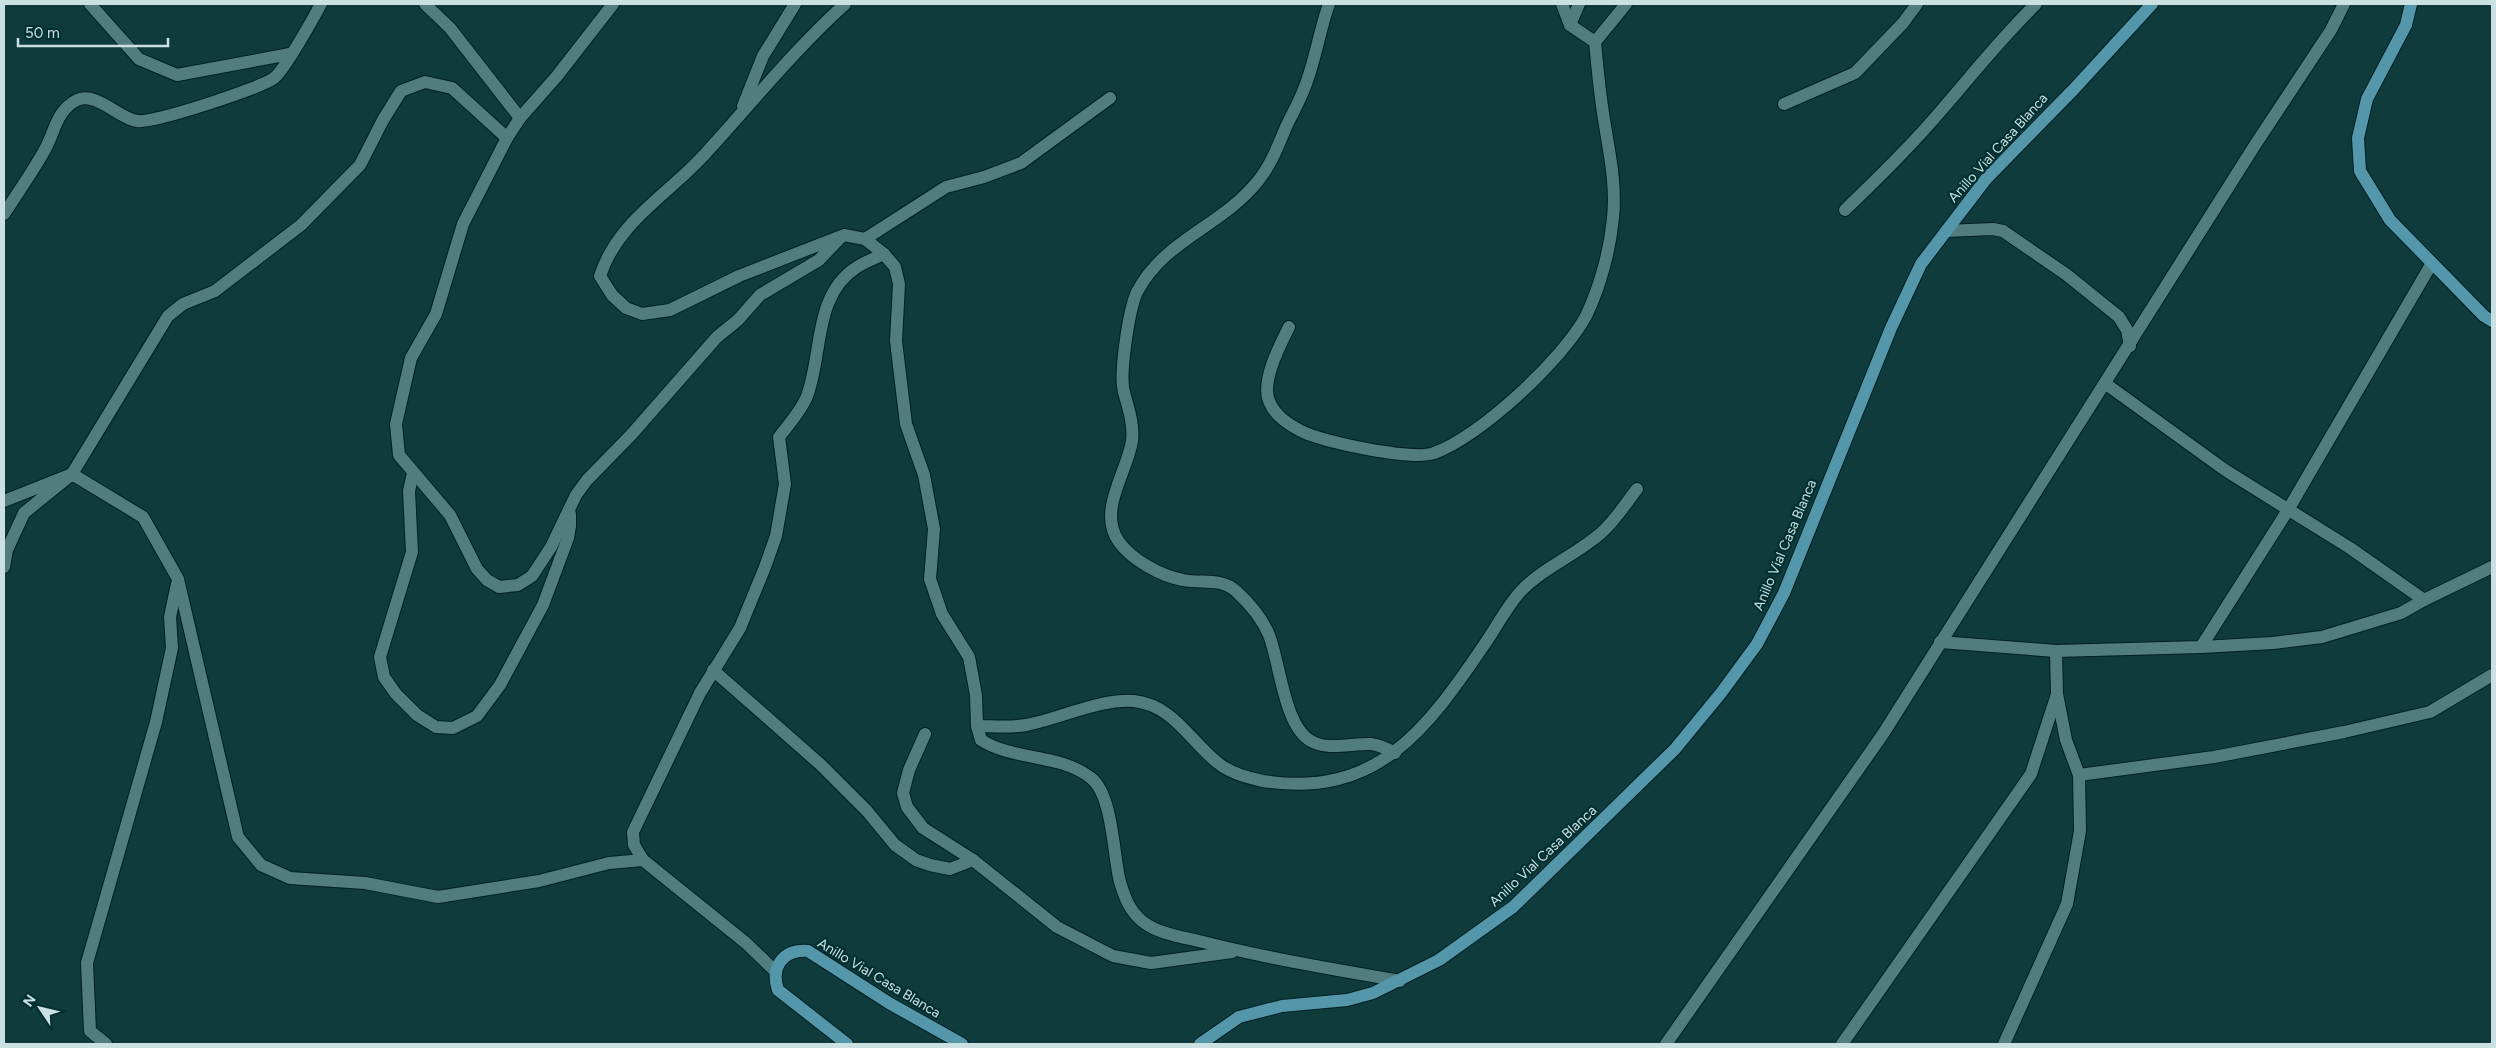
<svg xmlns="http://www.w3.org/2000/svg" width="2496" height="1048" font-family="Figtree,sans-serif">
	<rect width="100%" height="100%" fill="#0f3b3d"/>
	<g fill="none" stroke-linecap="round" stroke-linejoin="round">
		<g stroke="#002022" stroke-width="14">
			<g id="minor">
				<path d="M90 4 139 59 177 75 290 54"/>
				<path d="M425 4 450 28 520 118"/>
				<path d="M613 4 557 76 520 118 507 138 463 224 436 314 411 358 396 424 399 455 450 515 477 569 487 580 499 587 518 585 532 576 551 547 576 495 587 480 631 435 717 337 738 320 760 295 819 260 840 238"/>
				<path d="M845 4C796 48 750 105 705 154 668 195 618 221 600 276L612 295 626 308 642 314 670 310 739 276 844 235 865 239 884 254 895 267 899 284 896 341 906 424 924 475 934 529 930 579 942 614 969 657 976 695 977 726 981 740C1014 761 1059 753 1091 778 1113 795 1113 855 1120 882 1125 898 1129 910 1142 921 1156 933 1181 937 1199 941 1265 958 1333 969 1400 981"/>
				<path d="M1329 4C1320 29 1316 56 1307 81 1302 97 1293 112 1286 127 1278 146 1271 165 1258 181 1221 227 1165 239 1137 292 1129 309 1119 374 1124 392 1128 408 1134 423 1132 441 1127 473 1097 511 1119 542 1132 560 1161 576 1183 580 1201 584 1220 577 1236 591 1249 603 1262 618 1269 635 1280 663 1284 726 1311 741 1327 751 1353 743 1371 744 1379 745 1388 749 1395 753"/>
				<path d="M1570 25 1579 4"/>
				<path d="M1595 42 1626 4"/>
				<path d="M1784 104 1855 73 1903 23 1917 4"/>
				<path d="M743 106 763 56 795 4"/>
				<path d="M1845 210C1879 177 1914 143 1945 106 1975 71 2003 36 2036 4"/>
				<path d="M4 214C17 194 31 174 43 153 55 134 55 111 77 100 96 91 120 119 137 121 152 124 261 88 274 78 284 71 314 17 321 4"/>
				<path d="M1946 231 1993 229 2003 231 2067 275 2119 317 2127 330 2130 346"/>
				<path d="M865 239 946 187 984 177 1021 163 1110 98"/>
				<path d="M1289 327C1280 345 1261 381 1269 401 1275 416 1288 424 1301 431 1322 442 1413 461 1434 453 1480 437 1563 359 1586 316 1600 287 1610 250 1613 218 1617 180 1607 143 1602 106 1599 85 1597 63 1595 42L1570 25 1562 4"/>
				<path d="M2106 384 2225 470 2350 548 2424 600"/>
				<path d="M413 473 409 491 412 552 380 657 384 677 396 694 417 715 436 727 453 728 477 716 500 685 543 605 568 538 570 526V514"/>
				<path d="M4 501 72 474 168 316 183 304 215 291 301 225 360 165 383 120 401 91 425 82 452 88 507 138"/>
				<path d="M4 567 7 550 24 513 72 474 143 517 178 579 238 837 261 865 290 878 365 883 438 897 539 881 609 863 643 860 746 943 775 971"/>
				<path d="M1940 642 2056 651 2201 647 2273 643 2322 637 2401 613 2424 600 2492 567"/>
				<path d="M2201 647 2288 510 2432 263"/>
				<path d="M713 670 821 765 867 811 895 845 916 860 930 865 950 869 973 860"/>
				<path d="M977 726C992 726 1010 728 1026 725 1058 719 1102 698 1134 701 1173 705 1190 741 1218 763 1230 773 1248 778 1263 781 1377 799 1427 729 1484 645 1496 628 1507 606 1521 591 1544 567 1576 555 1601 533 1615 521 1626 503 1637 489"/>
				<path d="M925 734 909 770 903 793 907 807 923 828 973 860 1057 927 1113 956 1151 963 1232 952"/>
				<path d="M2079 775 2214 757 2344 732 2430 712 2492 675"/>
				<path d="M643 860 634 845 633 832 700 693 740 628 765 567 776 536 785 484 779 437C788 425 802 410 807 396 823 354 813 295 857 267 865 262 875 258 884 254"/>
				<path d="M106 1044 90 1031 87 963 156 722 172 648 170 617 177 584"/>
				<path d="M1666 1044 1883 734 2255 145 2331 30 2344 4"/>
				<path d="M1842 1044 2031 774 2057 694"/>
				<path d="M2004 1044 2067 904 2080 831 2079 775 2066 740 2057 694 2056 651"/>
			</g>
		</g>
		<g stroke="#002022" stroke-width="14">
			<g id="major">
				<path d="M2411 4 2406 25 2367 99 2358 138 2360 171 2390 220 2484 316 2492 321"/>
				<path d="M847 1044 778 990C770 966 784 949 808 951L889 1003 962 1044"/>
				<path d="M1200 1044 1239 1017 1282 1006 1347 1000 1373 993 1439 960 1513 907 1675 749 1721 693 1757 644 1784 593 1891 328 1921 264 1986 179 2074 89 2152 4"/>
			</g>
		</g>
		<use href="#minor" stroke="#527d7e" stroke-width="12"/>
		<use href="#major" stroke="#5497aa" stroke-width="12"/>
	</g>
	<g text-anchor="middle" dominant-baseline="central" stroke-width="4.5" stroke-linejoin="round" paint-order="stroke">
		<g font-size="14" fill="#cbe1e1" stroke="#023032">
			<text transform="translate(1998 148) rotate(-48)">Anillo Vial Casa Blanca</text>
			<text transform="translate(1785 545) rotate(-67)">Anillo Vial Casa Blanca</text>
			<text transform="translate(1543 856) rotate(-43)">Anillo Vial Casa Blanca</text>
			<text transform="translate(879 978) rotate(31)">Anillo Vial Casa Blanca</text>
		</g>
	</g>
	<rect width="2496" height="1048" fill="none" stroke="#cbe1e1" stroke-width="10"/>
	<g transform="translate(40 1008) rotate(305)" stroke="#023032" stroke-width="4" paint-order="stroke">
	<path d="M0-4L9 19L0 12L-9 19Z" fill="#cbe1e1"/>
	<text y="-8" font-size="14" font-weight="bold" text-anchor="middle" fill="#cbe1e1">N</text>
	</g>
	<path d="M18 38v8h150v-8" fill="none" stroke="#cbe1e1" stroke-width="2.5"/>
	<text x="25" y="38" font-size="15" fill="#cbe1e1" stroke="#023032" stroke-width="4" paint-order="stroke">50 m</text>
</svg>
